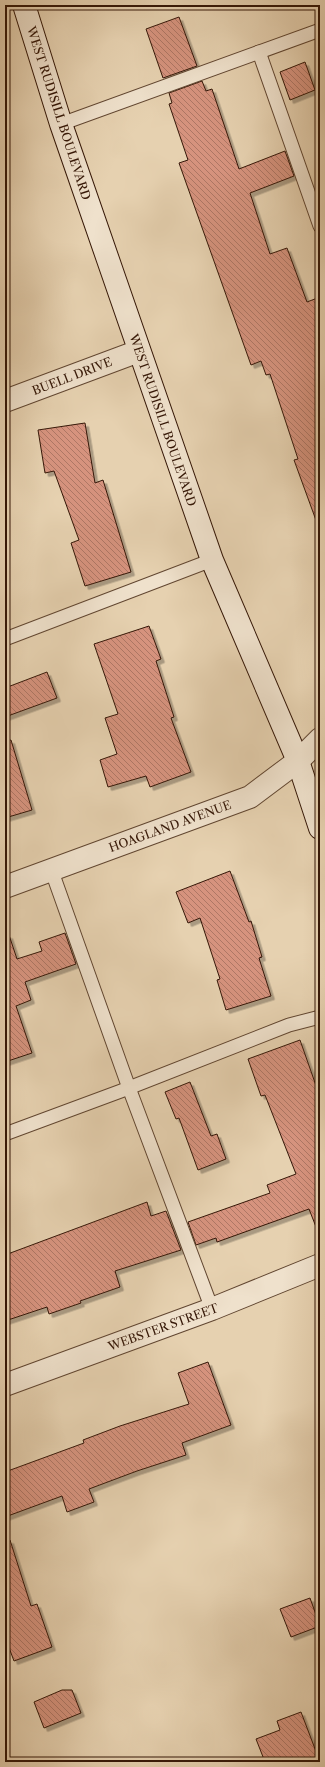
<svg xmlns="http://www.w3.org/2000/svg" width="325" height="1767" font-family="'Libre Caslon Text',serif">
	<defs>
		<pattern id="building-back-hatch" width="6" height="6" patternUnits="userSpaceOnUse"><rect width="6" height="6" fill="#d6937e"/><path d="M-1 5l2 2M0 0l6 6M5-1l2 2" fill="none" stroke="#ae7765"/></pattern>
		<filter id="shadow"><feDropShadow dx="3.5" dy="3.5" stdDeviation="0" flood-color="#0004"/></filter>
	</defs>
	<rect width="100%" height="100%" fill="#e6d1b0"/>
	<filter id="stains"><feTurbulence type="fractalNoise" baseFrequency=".005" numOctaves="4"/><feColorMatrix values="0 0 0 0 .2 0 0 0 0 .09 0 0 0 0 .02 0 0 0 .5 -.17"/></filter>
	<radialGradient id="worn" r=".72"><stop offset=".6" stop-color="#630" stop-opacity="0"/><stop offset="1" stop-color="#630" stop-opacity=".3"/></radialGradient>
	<g fill="url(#building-back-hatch)" stroke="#351707" filter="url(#shadow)">
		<path d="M179 17 197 66 163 78 146 29Z"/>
		<path d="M305 62 315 90 290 100 280 72Z"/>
		<path d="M202 81 206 91 212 89 239 169 285 151 294 176 250 193 270 254 287 248 307 302 320 297V523H317L294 460 298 459 270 374 266 375 261 361 251 365 179 163 188 160 169 104 172 103 169 93Z"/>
		<path d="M85 423 95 483 103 480 131 572 85 586 71 543 79 540 54 471 45 473 38 430Z"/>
		<path d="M149 626 161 659 156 661 174 717 171 718 191 772 150 787 146 776 108 787 100 760 117 754 105 718 118 714 94 644Z"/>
		<path d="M47 672 57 698 5 717V688Z"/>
		<path d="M11 740 32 810 5 818V741Z"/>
		<path d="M230 871 249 922 251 921 262 957 259 958 271 996 226 1010 217 980 220 979 200 918 188 923 176 892Z"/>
		<path d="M65 933 76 964 25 982 31 1000 16 1006 32 1053 5 1062V936L9 935 17 959 42 951 39 942Z"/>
		<path d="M300 1040 320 1097V1231L318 1232 309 1209 217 1242 216 1238 196 1245 188 1222 270 1193 267 1185 296 1174 265 1095 261 1096 248 1059Z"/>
		<path d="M190 1082 211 1136 217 1134 226 1159 198 1170 179 1118 176 1119 165 1092Z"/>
		<path d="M147 1202 151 1216 166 1211 181 1250 115 1271 120 1287 80 1301 81 1303 49 1314 47 1307 5 1321V1255Z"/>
		<path d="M208 1362 231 1425 182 1443 186 1455 137 1471 89 1489 94 1502 67 1512 62 1496 5 1517V1472L84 1443 83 1440 120 1426 189 1404 178 1373Z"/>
		<path d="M10 1540 31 1606 37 1604 52 1647 14 1661 5 1637V1541Z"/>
		<path d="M310 1598 320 1626 291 1637 280 1609Z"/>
		<path d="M62 1690H72L81 1713 44 1728 34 1702Z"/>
		<path d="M301 1712 320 1762H265L256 1739 280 1730 277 1721Z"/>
	</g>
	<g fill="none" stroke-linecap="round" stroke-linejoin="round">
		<g stroke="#614631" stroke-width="15">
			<g id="lane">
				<path d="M259 52 320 226"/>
				<path d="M61 124 320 30"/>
				<path d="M5 639 212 560"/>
				<path d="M51 869 129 1088 212 1309"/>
				<path d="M5 1134 121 1091 289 1025 320 1017"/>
			</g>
		</g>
		<g stroke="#614631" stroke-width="24">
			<g id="street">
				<path d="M5 401 139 351"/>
				<path d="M5 887 250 797 298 761 320 739"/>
				<path d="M5 1385 212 1309 320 1265"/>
			</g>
		</g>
		<g stroke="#351707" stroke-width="24">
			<path id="secondary" d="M24 5 61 124 212 560 298 761 320 828"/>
		</g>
		<use href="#lane" stroke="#efe1cc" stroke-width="13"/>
		<use href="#street" stroke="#efe1cc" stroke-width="22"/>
		<use href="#secondary" stroke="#efe1cc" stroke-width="22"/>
	</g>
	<g text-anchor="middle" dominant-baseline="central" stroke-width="3.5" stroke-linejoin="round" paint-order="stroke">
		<g font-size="12" fill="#351707" stroke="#efe1cc">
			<text transform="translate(59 113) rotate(72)">WEST RUDISILL BOULEVARD</text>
			<text transform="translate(72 376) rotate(-21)">BUELL DRIVE</text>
			<text transform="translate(163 420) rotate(71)">WEST RUDISILL BOULEVARD</text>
			<text transform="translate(170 826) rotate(-20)">HOAGLAND AVENUE</text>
			<text transform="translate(163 1327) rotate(-20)">WEBSTER STREET</text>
		</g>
	</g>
	<rect width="325" height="1767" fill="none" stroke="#e6d1b0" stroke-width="20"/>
	<rect x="6" y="6" width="313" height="1755" fill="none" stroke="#351707" stroke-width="2"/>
	<rect x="10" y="10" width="305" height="1747" fill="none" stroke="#351707"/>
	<rect width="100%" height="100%" filter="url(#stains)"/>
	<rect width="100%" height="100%" fill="url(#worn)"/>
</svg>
